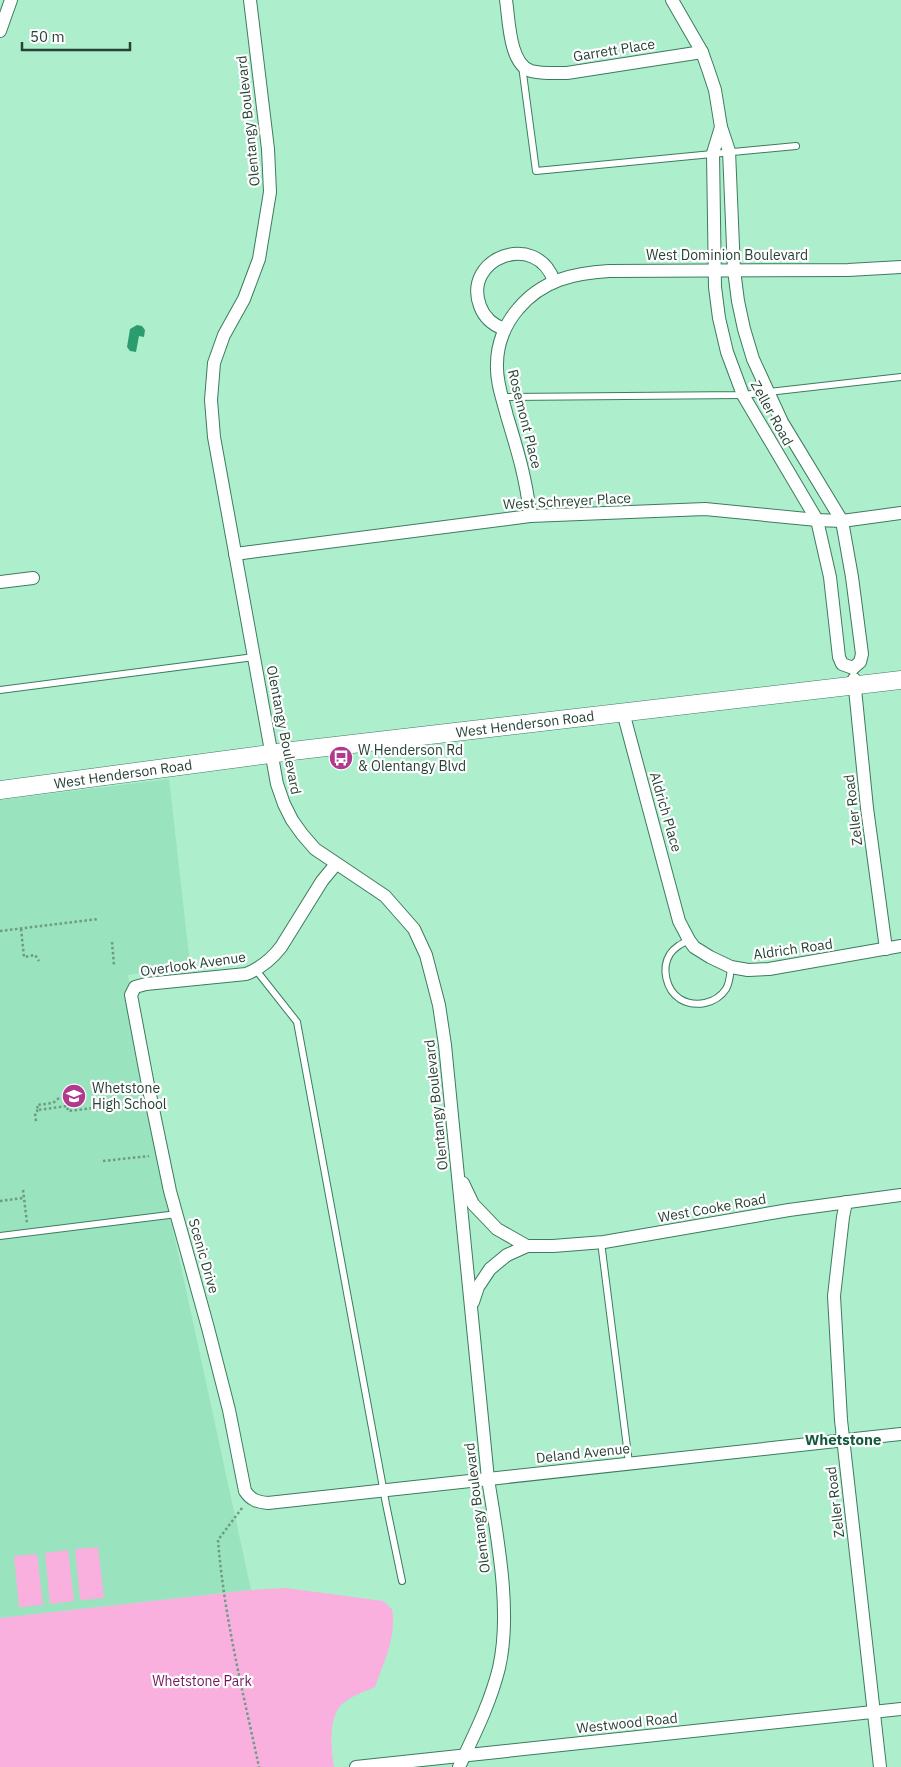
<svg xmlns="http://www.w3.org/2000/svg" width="901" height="1767" font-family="'IBM Plex Sans',sans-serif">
	<rect width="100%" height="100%" fill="#adeecd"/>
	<path fill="#99e3be" d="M169 779 190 964 128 975 170 1216 251 1590 0 1618V800Z"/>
	<g fill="#fab0de">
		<path d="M98 1547 104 1598 80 1600 75 1549Z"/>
		<path d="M68 1550 74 1601 50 1604 45 1553Z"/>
		<path d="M37 1554 43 1605 19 1607 14 1556Z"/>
		<path d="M286 1588 383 1601 392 1609C397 1635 384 1662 375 1687 364 1692 345 1698 338 1709 329 1724 331 1750 334 1767H0V1618L251 1590Z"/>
	</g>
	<path fill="#2c9c6f" d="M137 325 142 326 145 330 144 337 139 336 136 352 130 351 127 347 130 329Z"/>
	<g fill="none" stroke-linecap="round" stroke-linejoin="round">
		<g stroke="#3c7c5e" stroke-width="8">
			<g id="service">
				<path d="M522 66 536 171 796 146"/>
				<path d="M502 397 743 395 901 377"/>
				<path d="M0 690 254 657"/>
				<path d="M689 940C681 944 675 947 670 954 661 968 666 990 680 999 695 1008 716 1004 726 989 730 982 730 975 731 967"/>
				<path d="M256 970 297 1022 386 1504 402 1581"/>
				<path d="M0 1236 177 1214"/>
				<path d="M601 1242 629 1463"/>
			</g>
		</g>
		<g stroke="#3c7c5e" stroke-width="14">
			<g id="minor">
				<path d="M250 0 268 149 270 192 259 259 244 299 224 335 214 363 211 400 214 437 277 784 284 804 292 820 302 834 315 849 385 896 414 929 426 955 439 1005 445 1045 488 1479C497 1536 512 1611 499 1668 490 1704 474 1735 459 1767"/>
				<path d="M506 0C509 19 509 64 531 71 543 74 555 73 567 73L702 52"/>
				<path d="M672 0 702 52 708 69 715 90 721 127 729 151 734 270 738 301 744 329 753 359 782 422 842 521 852 577 862 654 860 662 853 668"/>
				<path d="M0 31 11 0"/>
				<path d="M721 127 713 153 715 287 719 318 727 352 743 395 817 520 830 577 839 657 842 664 853 668"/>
				<path d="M504 329C493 325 484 317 480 306 462 258 536 230 554 281"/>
				<path d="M530 516C527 481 517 449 507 416 503 400 496 382 497 364 497 344 505 324 518 309 542 280 574 273 609 271L848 270 901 267"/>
				<path d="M235 554 530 516 705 509 817 520 842 521 901 513"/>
				<path d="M0 582 33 578"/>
				<path d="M854 679 867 808 886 949"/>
				<path d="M623 712 679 921 689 940 694 947 710 957 731 967 748 970 769 969 901 946"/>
				<path d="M336 864 322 881 281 947C271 960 261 968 246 974L146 984 135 987 131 995 148 1085 170 1191 208 1328 229 1410 245 1491C251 1500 257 1502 268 1503L901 1434"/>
				<path d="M463 1183 473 1204 497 1229 527 1246"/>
				<path d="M846 1202 843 1217 834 1296 841 1420 880 1767"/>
				<path d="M473 1302 478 1287 490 1269 507 1255 527 1246H553L604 1242 789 1210 901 1195"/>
				<path d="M356 1767 901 1709"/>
			</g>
		</g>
		<g stroke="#3c7c5e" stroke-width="19">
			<path id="secondary" d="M0 790 292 751 901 680"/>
		</g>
		<g stroke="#6d9b84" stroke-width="2.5" stroke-dasharray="2.5 2.5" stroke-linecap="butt">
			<path d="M21 929 24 957 35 955 39 961"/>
			<path d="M0 931 98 919"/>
			<path d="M112 942 114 965"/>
			<path d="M59 1098 53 1103 37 1105 38 1110 67 1106 68 1111 137 1103"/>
			<path d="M36 1121 35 1113 38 1110"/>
			<path d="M103 1161 149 1156"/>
			<path d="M23 1190 27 1223"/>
			<path d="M0 1201 23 1198"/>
			<path d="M242 1508 218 1540C224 1617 243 1692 259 1767"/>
		</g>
		<use href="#service" stroke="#fff" stroke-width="6"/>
		<use href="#minor" stroke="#fff" stroke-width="12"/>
		<use href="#secondary" stroke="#fff" stroke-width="18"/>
	</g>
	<defs>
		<g id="bus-disc" transform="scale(1.25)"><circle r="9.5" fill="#b23a8e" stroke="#fefefe"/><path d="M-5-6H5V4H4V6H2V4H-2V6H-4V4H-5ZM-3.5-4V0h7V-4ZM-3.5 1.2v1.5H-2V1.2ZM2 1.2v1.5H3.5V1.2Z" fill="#fff"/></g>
		<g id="school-disc" transform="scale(1.25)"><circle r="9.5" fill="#b23a8e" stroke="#fefefe"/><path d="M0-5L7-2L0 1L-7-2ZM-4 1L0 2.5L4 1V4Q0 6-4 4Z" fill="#fff"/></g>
	</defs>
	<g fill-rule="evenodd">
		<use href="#bus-disc" x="341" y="758"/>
		<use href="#school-disc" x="74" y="1096"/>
	</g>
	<g text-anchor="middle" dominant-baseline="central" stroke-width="4.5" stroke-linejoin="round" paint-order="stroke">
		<g font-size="14" fill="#274235" stroke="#fefefe">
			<text transform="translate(614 50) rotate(-9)">Garrett Place</text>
			<text transform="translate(248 121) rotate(-96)">Olentangy Boulevard</text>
			<text x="727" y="255">West Dominion Boulevard</text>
			<text transform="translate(772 413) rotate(61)">Zeller Road</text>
			<text transform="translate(525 419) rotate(76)">Rosemont Place</text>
			<text transform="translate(567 501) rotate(-3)">West Schreyer Place</text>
			<text transform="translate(525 724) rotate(-7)">West Henderson Road</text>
			<text transform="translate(284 730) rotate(79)">Olentangy Boulevard</text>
			<text transform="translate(123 774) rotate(-8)">West Henderson Road</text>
			<text transform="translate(853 810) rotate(-97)">Zeller Road</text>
			<text transform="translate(666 812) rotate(74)">Aldrich Place</text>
			<text transform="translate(793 949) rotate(-8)">Aldrich Road</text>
			<text transform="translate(193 964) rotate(-8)">Overlook Avenue</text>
			<text transform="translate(436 1105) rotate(-96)">Olentangy Boulevard</text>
			<text transform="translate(712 1208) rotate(-10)">West Cooke Road</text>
			<text transform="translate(204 1256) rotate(74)">Scenic Drive</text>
			<text transform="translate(583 1453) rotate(-6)">Deland Avenue</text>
			<text transform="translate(835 1502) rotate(-97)">Zeller Road</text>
			<text transform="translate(477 1508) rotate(-97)">Olentangy Boulevard</text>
			<text transform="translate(627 1723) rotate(-6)">Westwood Road</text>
		</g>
		<g font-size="14" fill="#274235" stroke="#fefefe" text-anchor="start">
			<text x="358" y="750">W Henderson Rd<tspan x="358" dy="16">&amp; Olentangy Blvd</tspan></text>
			<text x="92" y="1088">Whetstone<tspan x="92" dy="16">High School</tspan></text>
		</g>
		<g font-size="14" fill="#76195c" stroke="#fefefe">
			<text x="202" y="1681">Whetstone Park</text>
		</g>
		<g font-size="15" font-weight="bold" fill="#15593d" stroke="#fefefe">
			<text x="843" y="1439">Whetstone</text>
		</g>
	</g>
	<path d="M22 42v8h108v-8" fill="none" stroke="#274235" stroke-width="2.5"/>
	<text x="30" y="42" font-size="15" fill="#274235" stroke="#fefefe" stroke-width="4" paint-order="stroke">50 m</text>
</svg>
